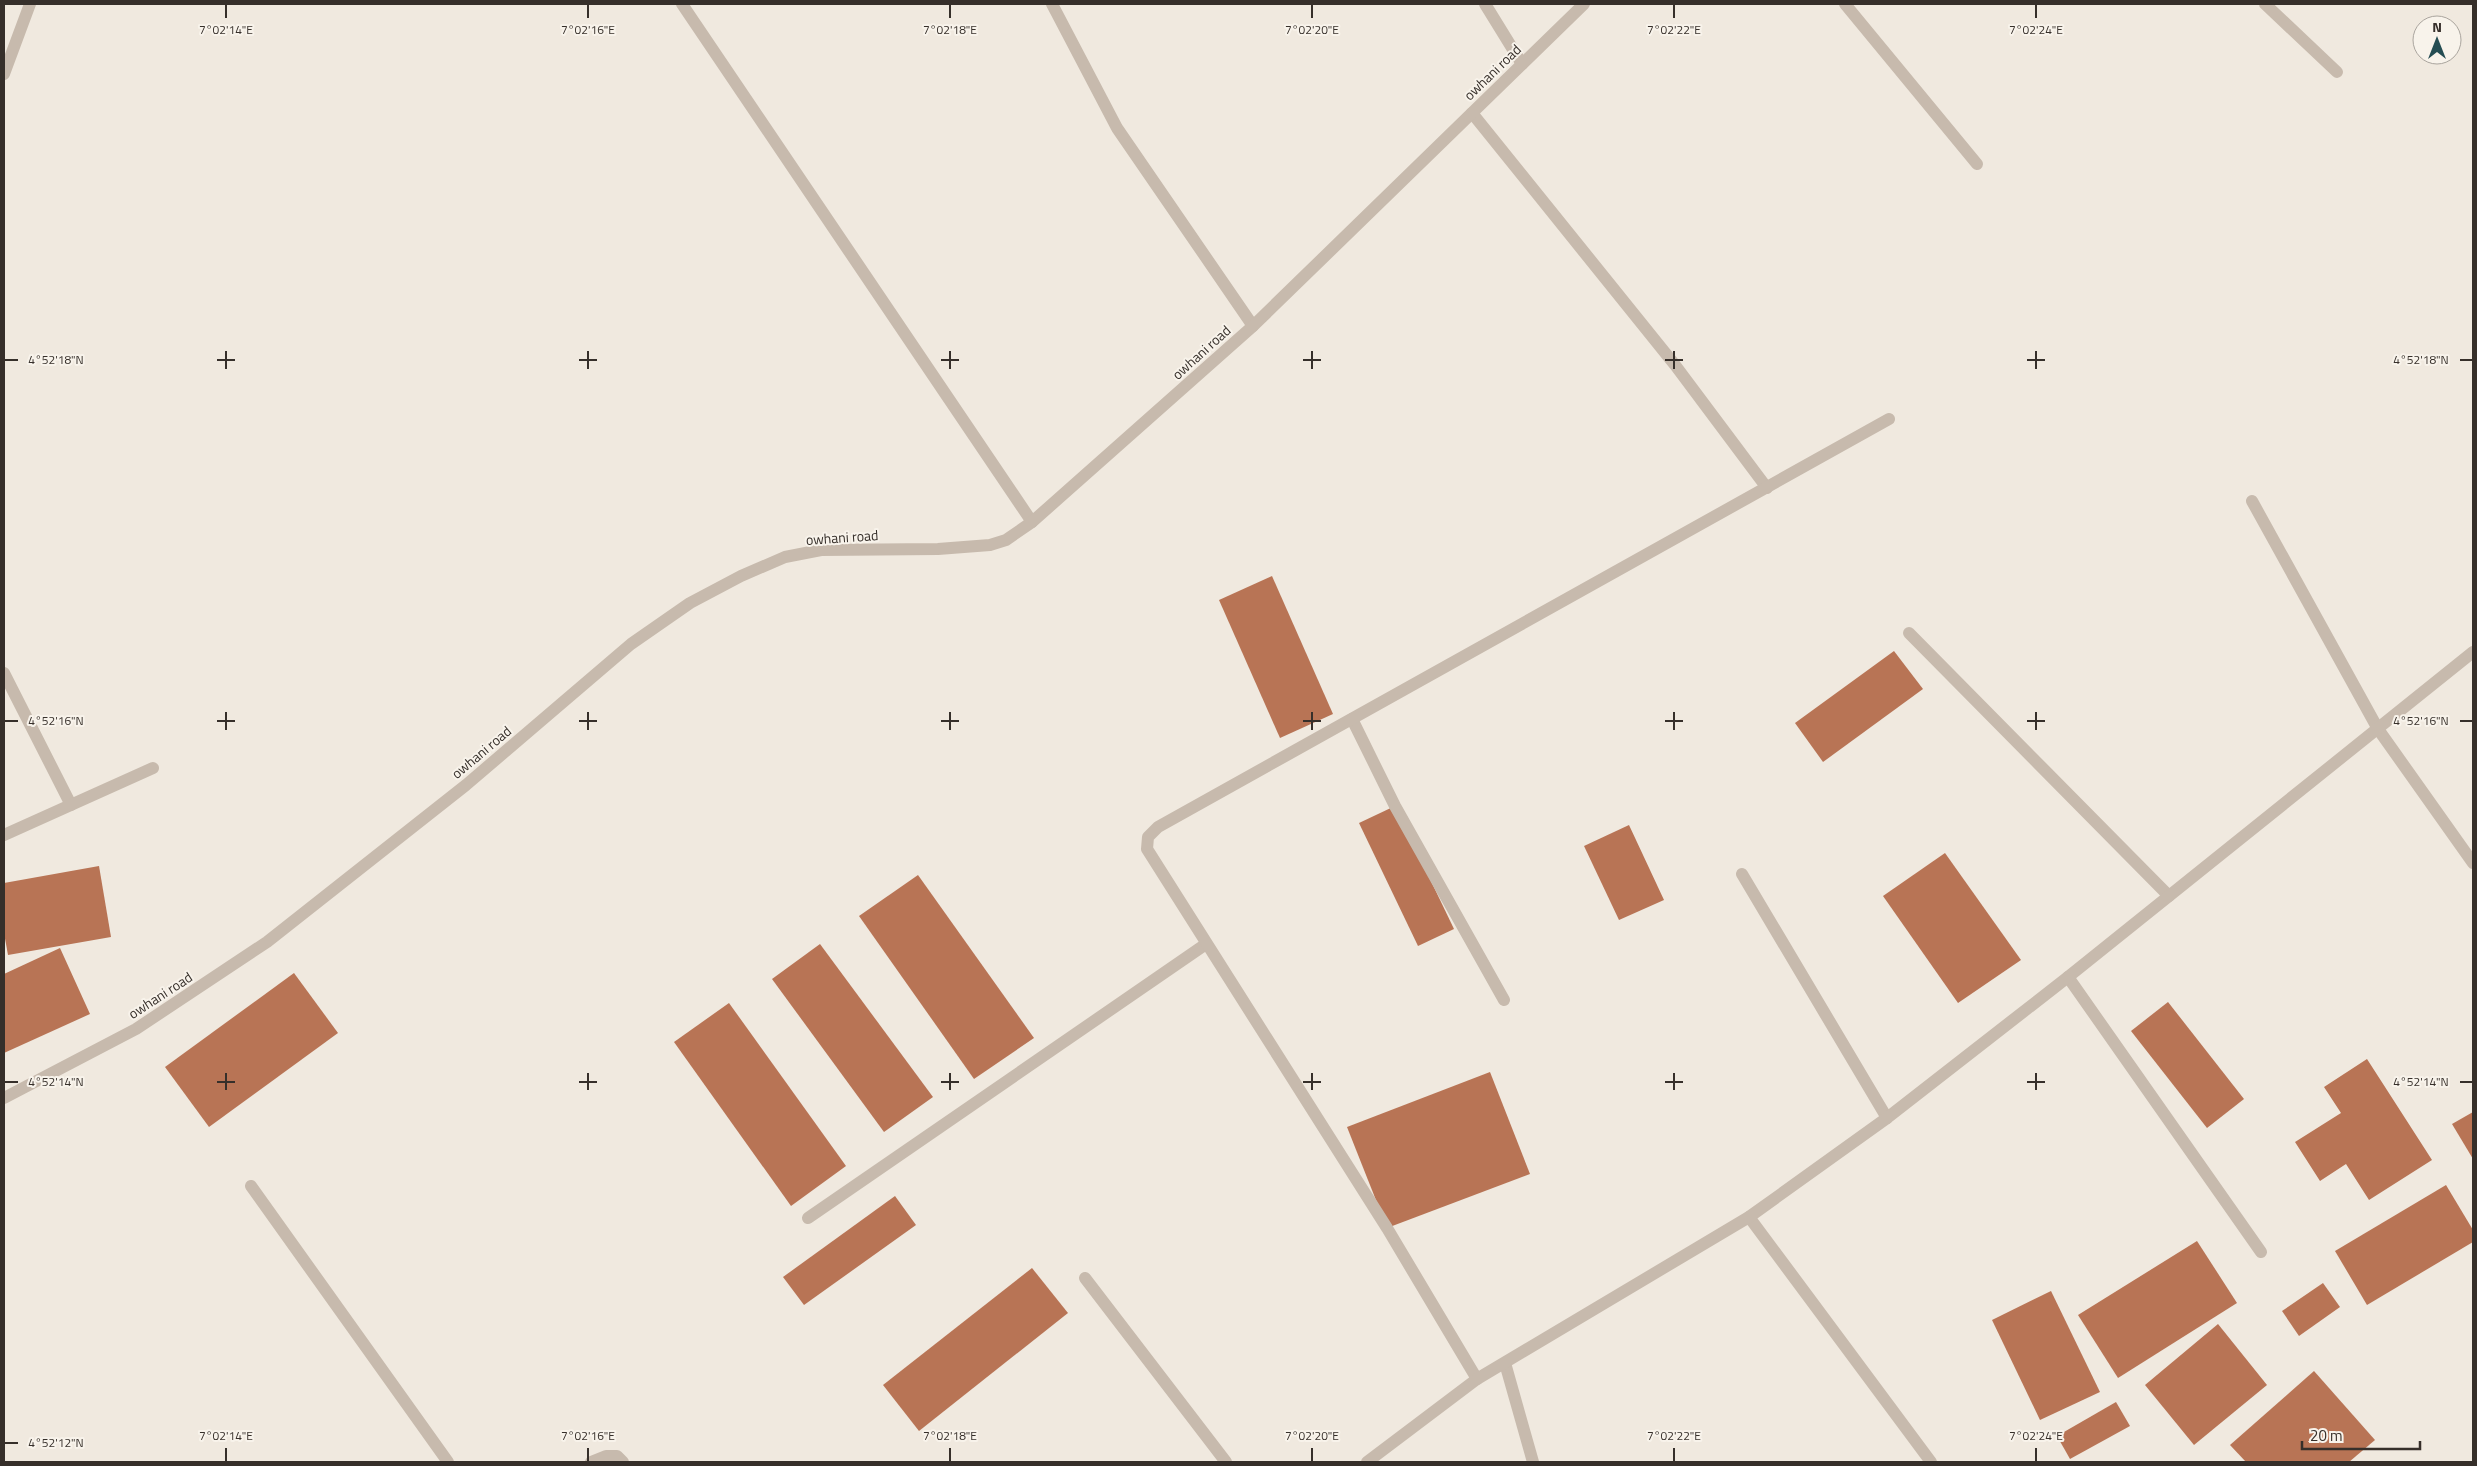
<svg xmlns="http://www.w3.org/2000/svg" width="2477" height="1466" font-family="'Titillium Web',sans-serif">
	<rect width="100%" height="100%" fill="#f0e9df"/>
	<g fill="#b87455">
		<path d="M1272 576 1333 714 1280 738 1219 600Z"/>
		<path d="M1894 651 1923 689 1823 762 1795 723Z"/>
		<path d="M1395 806 1454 929 1418 946 1359 823Z"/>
		<path d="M1629 825 1664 900 1619 920 1584 846Z"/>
		<path d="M1945 853 2021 960 1958 1003 1883 896Z"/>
		<path d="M99 866 111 937 8 955 4 933V883Z"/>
		<path d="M918 875 1034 1038 974 1079 859 916Z"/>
		<path d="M820 944 933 1097 884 1132 772 979Z"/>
		<path d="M60 948 90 1014 4 1053V974Z"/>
		<path d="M294 973 338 1033 209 1127 165 1067Z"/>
		<path d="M2168 1002 2244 1099 2207 1128 2131 1031Z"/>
		<path d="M729 1003 846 1166 791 1206 674 1042Z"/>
		<path d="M2367 1059 2432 1160 2369 1200 2346 1164 2320 1181 2295 1142 2341 1113 2324 1087Z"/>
		<path d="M1490 1072 1530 1174 1387 1228 1347 1127Z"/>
		<path d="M2473 1112V1159L2452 1124Z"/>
		<path d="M2446 1185 2473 1230V1242L2367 1305 2335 1251Z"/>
		<path d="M895 1196 916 1225 804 1305 783 1277Z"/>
		<path d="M2197 1241 2237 1303 2118 1378 2078 1315Z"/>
		<path d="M1032 1268 1068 1313 919 1431 883 1385Z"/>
		<path d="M2323 1283 2340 1307 2299 1336 2282 1311Z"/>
		<path d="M2051 1291 2100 1392 2040 1420 1992 1320Z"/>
		<path d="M2218 1324 2267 1385 2194 1445 2145 1385Z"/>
		<path d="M2314 1371 2375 1440 2349 1462H2246L2230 1445Z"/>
		<path d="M2116 1402 2130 1426 2070 1459 2057 1436Z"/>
	</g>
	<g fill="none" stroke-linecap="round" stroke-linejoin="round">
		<g stroke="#c7baad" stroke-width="12">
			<path d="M682 4 1032 522"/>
			<path d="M1052 4 1117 128 1253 326"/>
			<path d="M1485 4 1522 64"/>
			<path d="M1845 4 1977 164"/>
			<path d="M2265 4 2337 72"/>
			<path d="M4 74 30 4"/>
			<path d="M1472 113 1675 365 1767 488"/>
			<path d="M2252 501 2378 729 2473 863"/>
			<path d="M1909 633 2169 896"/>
			<path d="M4 673 71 805"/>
			<path d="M1352 719 1395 806 1504 1000"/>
			<path d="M4 835 153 768"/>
			<path d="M1742 874 1887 1118"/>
			<path d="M2068 977 2261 1252"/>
			<path d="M4 1098 136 1029 267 942 466 785 631 644 690 603 741 576 785 557 821 550 938 549 990 545 1006 540 1032 522 1253 326 1584 4"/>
			<path d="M251 1186 448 1462"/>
			<path d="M1749 1217 1931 1462"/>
			<path d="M808 1218 1206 944"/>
			<path d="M1085 1278 1226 1462"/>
			<path d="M1505 1363 1533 1462"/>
			<path d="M1477 1379 1387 1228 1147 849 1148 837 1158 827 1889 419"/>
			<path d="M591 1462 606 1456H617L623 1462"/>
			<path d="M1367 1462 1477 1379 1749 1217 1887 1118 2068 977 2473 652"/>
		</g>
	</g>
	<path fill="none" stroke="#362f2a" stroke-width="2" d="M226 5V18M588 5V18M950 5V18M1312 5V18M1674 5V18M2036 5V18M226 351V369M588 351V369M950 351V369M1312 351V369M1674 351V369M2036 351V369M5 360H18M217 360H235M579 360H597M941 360H959M1303 360H1321M1665 360H1683M2027 360H2045M2460 360H2472M226 712V730M588 712V730M950 712V730M1312 712V730M1674 712V730M2036 712V730M5 721H18M217 721H235M579 721H597M941 721H959M1303 721H1321M1665 721H1683M2027 721H2045M2460 721H2472M226 1073V1090M588 1073V1090M950 1073V1090M1312 1073V1090M1674 1073V1090M2036 1073V1090M5 1082H18M217 1082H235M579 1082H597M941 1082H959M1303 1082H1321M1665 1082H1683M2027 1082H2045M2460 1082H2472M5 1443H18M226 1448V1461M588 1448V1461M950 1448V1461M1312 1448V1461M1674 1448V1461M2036 1448V1461"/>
	<g text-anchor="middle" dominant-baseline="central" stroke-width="4" stroke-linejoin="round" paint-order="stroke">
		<g font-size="14" fill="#362f2a" stroke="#f8f3eb">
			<text transform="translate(1492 72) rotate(-44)">owhani road</text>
			<text transform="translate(1201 352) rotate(-42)">owhani road</text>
			<text transform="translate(842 537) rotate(-4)">owhani road</text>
			<text transform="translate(481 752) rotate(-40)">owhani road</text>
			<text transform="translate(160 995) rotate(-33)">owhani road</text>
		</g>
	</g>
	<g font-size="12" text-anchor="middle" fill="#362f2a" stroke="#f8f3eb" stroke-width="4" stroke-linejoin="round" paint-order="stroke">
		<text x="226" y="34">7°02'14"E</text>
		<text x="588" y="34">7°02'16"E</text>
		<text x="950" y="34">7°02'18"E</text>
		<text x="1312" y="34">7°02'20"E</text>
		<text x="1674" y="34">7°02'22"E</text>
		<text x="2036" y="34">7°02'24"E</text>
		<text x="56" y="364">4°52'18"N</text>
		<text x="2421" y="364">4°52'18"N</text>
		<text x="56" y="725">4°52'16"N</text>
		<text x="2421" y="725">4°52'16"N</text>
		<text x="56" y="1086">4°52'14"N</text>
		<text x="2421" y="1086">4°52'14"N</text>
		<text x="226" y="1440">7°02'14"E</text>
		<text x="588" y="1440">7°02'16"E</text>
		<text x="950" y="1440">7°02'18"E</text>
		<text x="1312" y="1440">7°02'20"E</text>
		<text x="1674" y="1440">7°02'22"E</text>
		<text x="2036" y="1440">7°02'24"E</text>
		<text x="56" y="1447">4°52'12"N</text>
	</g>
	<rect width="2477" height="1466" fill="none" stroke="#362f2a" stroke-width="10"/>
	<g transform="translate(2437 40)"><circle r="24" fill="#f8f3eb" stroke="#aaa59e"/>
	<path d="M0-4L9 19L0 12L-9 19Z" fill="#254d53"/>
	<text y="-8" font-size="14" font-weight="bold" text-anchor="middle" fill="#362f2a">N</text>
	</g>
	<path d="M2302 1441v8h118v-8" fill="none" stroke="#362f2a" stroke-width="2.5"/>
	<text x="2310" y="1441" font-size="15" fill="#362f2a" stroke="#f8f3eb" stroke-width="4" paint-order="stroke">20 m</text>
</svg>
